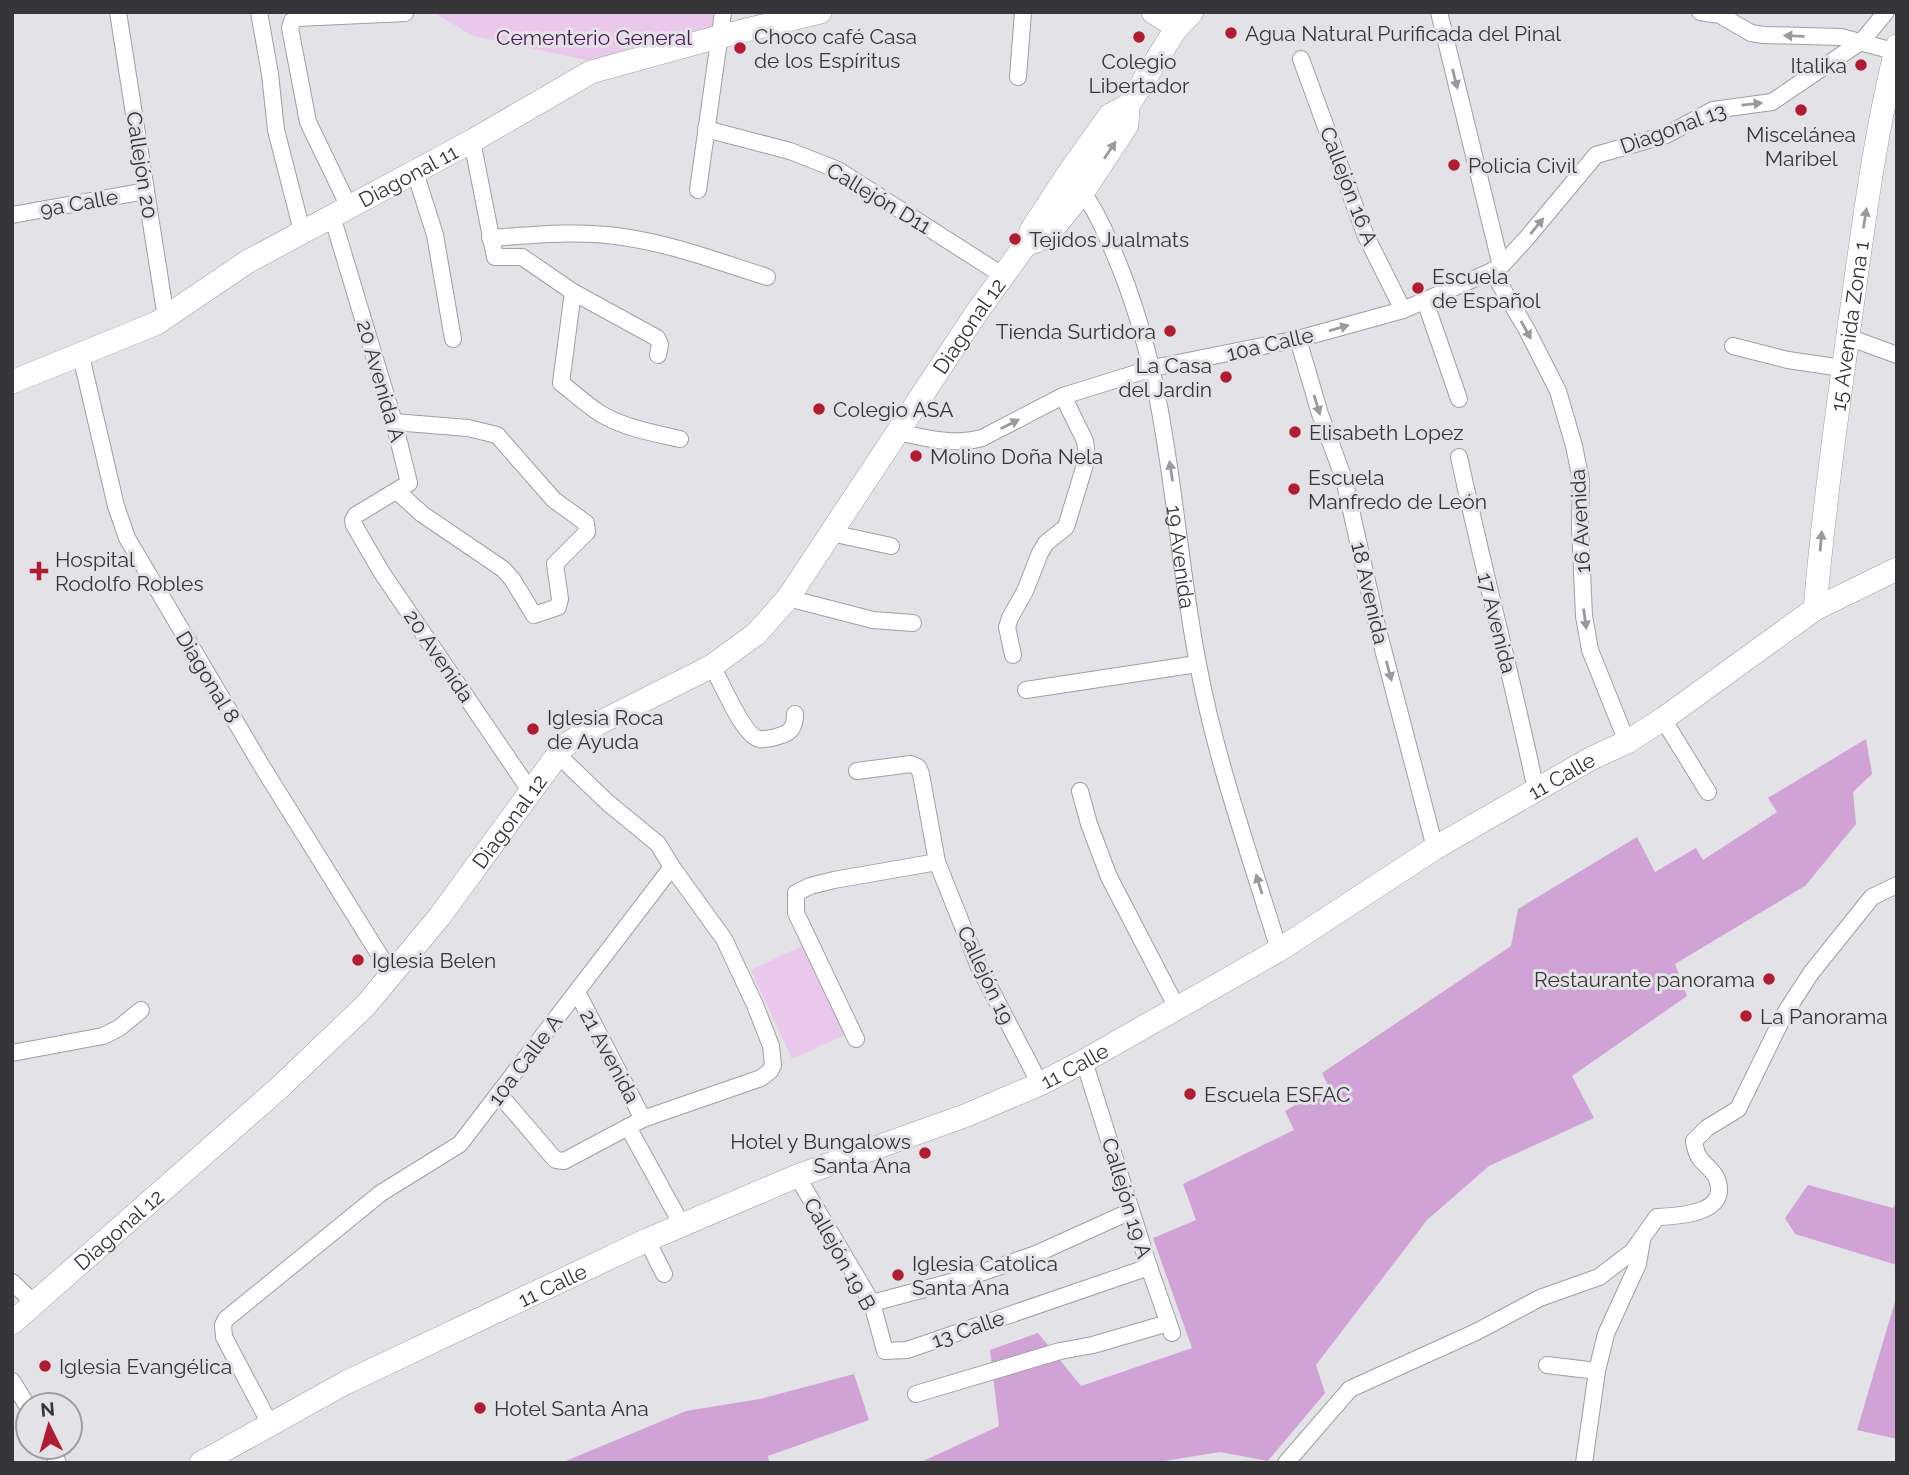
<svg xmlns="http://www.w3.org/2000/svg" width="1909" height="1475" font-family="Raleway,sans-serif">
	<rect width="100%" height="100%" fill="#e2e2e7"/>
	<g fill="#e9c8ec">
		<path d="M433 12H721L719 29 601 63 473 36Z"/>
		<path d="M804 945 845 1035 792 1059 751 970Z"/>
	</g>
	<g fill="#d1a2d6">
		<path d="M1866 739 1872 774 1853 792 1856 824 1805 886 1675 964 1687 996 1572 1076 1594 1118 1489 1166 1427 1220 1316 1365 1325 1393 1268 1461 1220 1452 1152 1463H919L999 1426 990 1350 1038 1333 1081 1386 1192 1348 1153 1238 1196 1220 1183 1184 1294 1130 1285 1111 1328 1086 1322 1073 1511 946 1518 909 1637 837 1655 872 1696 848 1703 860 1777 812 1768 798Z"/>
		<path d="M1808 1185 1893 1208 1897 1201V1265L1795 1234 1785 1218Z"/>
		<path d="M1897 1295V1439L1857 1430Z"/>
		<path d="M854 1374 869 1420 768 1456 769 1463H561L686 1411 760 1399Z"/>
	</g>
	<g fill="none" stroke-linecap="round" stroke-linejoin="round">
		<g stroke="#9f9fa4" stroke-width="18">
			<g id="street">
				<path d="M118 12 166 318"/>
				<path d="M259 12 270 74 276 130 302 231"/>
				<path d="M1439 12 1501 266"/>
				<path d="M1700 12 1720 15 1751 33 1764 35 1841 37 1897 52"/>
				<path d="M1301 59 1365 234 1403 310"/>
				<path d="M1018 77 1023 12"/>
				<path d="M706 129 790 151 838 170 1002 275"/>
				<path d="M472 141 495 257H522L573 292 657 338 660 344 658 355"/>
				<path d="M415 172 435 235 453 339"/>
				<path id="s1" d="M1077 185C1097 209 1109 241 1121 270 1172 399 1172 530 1198 664 1216 761 1250 855 1279 950"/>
				<path d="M698 190 723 12"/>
				<path d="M349 207 308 122 290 28 292 21 298 18 405 13"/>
				<path d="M12 215 146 191"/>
				<path d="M332 216 394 422 409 483 356 515 353 520 354 525 382 573 531 792"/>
				<path d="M490 238C533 235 580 230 623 237 672 244 720 262 767 277"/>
				<path d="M1492 271 1527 330 1558 391 1574 446 1581 480 1580 526 1584 616 1590 650 1627 742"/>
				<path d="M573 292 561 383C574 393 587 405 601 414 625 428 653 433 680 439"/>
				<path d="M1425 301 1459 399"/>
				<path d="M1848 337 1897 355"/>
				<path d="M1298 339 1320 414 1344 479 1378 630 1435 848"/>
				<path d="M1733 346 1788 360 1842 368"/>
				<path d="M81 356 116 506 127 538 263 768 392 975"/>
				<path d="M394 422 468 428 497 435 554 500 586 523 587 532 555 564 560 599 558 607 534 615 512 579 503 569 422 514 398 492"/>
				<path d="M898 432C926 438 953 446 982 438L1063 396 1153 368 1298 339 1403 310 1492 271 1501 266 1526 239 1596 155 1666 135 1713 110 1772 102 1862 41 1886 12"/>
				<path d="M1459 457C1483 568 1512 678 1536 790"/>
				<path d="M831 533 891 546"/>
				<path d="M788 598 873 620 913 623"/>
				<path d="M1013 655 1007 627 1010 618 1025 591 1040 553 1046 543 1066 527 1087 458 1085 441 1063 396"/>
				<path d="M712 666C721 681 744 738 760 739 766 740 776 737 782 735 792 732 795 725 795 714"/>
				<path d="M1026 690 1197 664"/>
				<path d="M1663 719 1708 792"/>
				<path d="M857 771 911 764 918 767 921 774 937 862 979 967 1040 1084"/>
				<path d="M1080 791 1089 824 1109 877 1177 1008"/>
				<path d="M577 992 643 1119"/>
				<path d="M856 1039 796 913V893L810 886 834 880 937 862"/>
				<path d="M12 1053 103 1036 119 1028 141 1010"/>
				<path d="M1084 1061 1149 1267 1172 1333"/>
				<path d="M499 1094 552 1156 556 1160 564 1161 643 1119 761 1078 770 1071 773 1065 771 1046 755 1005 724 939 672 867 658 844 607 802 557 754"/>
				<path d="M628 1127 682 1225"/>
				<path d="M797 1176 872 1303 885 1351 907 1350 1149 1267"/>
				<path d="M647 1240 664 1274"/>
				<path d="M12 1282 34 1303"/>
				<path d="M872 1303 966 1278 1036 1254 1131 1211"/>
				<path d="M1547 1365 1597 1371"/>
				<path d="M12 1381 28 1407"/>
				<path d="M916 1394 1060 1351 1093 1345 1168 1323"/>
				<path d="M270 1424 224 1337 223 1325 226 1319 381 1193 460 1144 672 867"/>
				<path d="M50 1447 58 1463"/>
				<path d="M1286 1463 1350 1389 1476 1332 1540 1298 1599 1277 1632 1252 1657 1217C1679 1216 1730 1214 1717 1179 1714 1171 1704 1165 1699 1157 1696 1153 1695 1147 1694 1141L1707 1128 1738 1109 1785 1013 1811 973 1872 897 1897 885"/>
				<path d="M1584 1463 1597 1371 1606 1334 1638 1264 1642 1240"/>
			</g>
		</g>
		<g stroke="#9f9fa4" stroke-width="24">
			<g id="secondary">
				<path d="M1153 12 1169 22 1175 30"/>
				<path d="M1026 244 1045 238 1083 192 1127 125 1128 106 1175 30 1192 12"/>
				<path id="s2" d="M12 382 157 323 247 262 472 141 591 72 718 37 820 12"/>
				<path id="s3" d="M1815 609C1823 517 1835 426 1848 335 1862 238 1873 141 1897 46"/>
				<path id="s4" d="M12 1323 279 1088 366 1005 440 916 564 746 599 723 712 666 756 634 788 598 975 315 1026 244 1032 229 1068 174 1110 115 1128 106"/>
				<path id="s5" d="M201 1463 345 1383 647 1240 797 1176 967 1115 1040 1084 1084 1061 1279 950 1435 848 1592 758 1627 742 1663 719 1815 609 1897 569"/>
			</g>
		</g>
		<use href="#street" stroke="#fff" stroke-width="16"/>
		<use href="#secondary" stroke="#fff" stroke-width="23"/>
	</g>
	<defs><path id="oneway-solid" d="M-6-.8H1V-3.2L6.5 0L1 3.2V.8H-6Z" transform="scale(1.75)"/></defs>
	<g fill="#9a9a9c">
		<use href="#oneway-solid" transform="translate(1794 36) rotate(-178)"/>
		<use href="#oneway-solid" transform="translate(1455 79) rotate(76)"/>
		<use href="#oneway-solid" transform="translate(1752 104) rotate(-6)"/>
		<use href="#oneway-solid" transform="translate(1110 150) rotate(-56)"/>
		<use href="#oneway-solid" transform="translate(1865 218) rotate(-81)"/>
		<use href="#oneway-solid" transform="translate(1537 226) rotate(-51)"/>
		<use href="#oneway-solid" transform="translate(1339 328) rotate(-16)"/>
		<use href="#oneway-solid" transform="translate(1526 330) rotate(61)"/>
		<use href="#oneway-solid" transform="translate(1317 405) rotate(73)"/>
		<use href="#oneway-solid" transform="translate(1010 424) rotate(-27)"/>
		<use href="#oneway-solid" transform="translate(1171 471) rotate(-99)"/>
		<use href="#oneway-solid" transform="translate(1821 541) rotate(-85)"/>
		<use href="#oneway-solid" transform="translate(1585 619) rotate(82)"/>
		<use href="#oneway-solid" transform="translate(1389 671) rotate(75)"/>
		<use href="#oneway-solid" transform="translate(1259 884) rotate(-107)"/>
	</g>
	<g fill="#b01d32" stroke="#e2e2e7" stroke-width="2.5">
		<circle cx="1231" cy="33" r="7"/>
		<circle cx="1139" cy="37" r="7"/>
		<circle cx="740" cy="48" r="7"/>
		<circle cx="1861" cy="65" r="7"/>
		<circle cx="1801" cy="110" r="7"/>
		<circle cx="1454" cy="165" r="7"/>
		<circle cx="1015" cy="239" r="7"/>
		<circle cx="1418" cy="288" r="7"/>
		<circle cx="1170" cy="331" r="7"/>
		<circle cx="1226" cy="377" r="7"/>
		<circle cx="819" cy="409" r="7"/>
		<circle cx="1295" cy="432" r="7"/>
		<circle cx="916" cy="456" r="7"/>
		<circle cx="1294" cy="489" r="7"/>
		<path d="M35.5 560.5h7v7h7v7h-7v7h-7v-7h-7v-7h7z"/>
		<circle cx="533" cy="729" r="7"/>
		<circle cx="358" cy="960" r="7"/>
		<circle cx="1769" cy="979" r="7"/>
		<circle cx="1746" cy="1016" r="7"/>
		<circle cx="1190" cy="1094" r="7"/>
		<circle cx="925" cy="1153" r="7"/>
		<circle cx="898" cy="1275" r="7"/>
		<circle cx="45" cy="1366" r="7"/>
		<circle cx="480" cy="1408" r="7"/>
	</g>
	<g text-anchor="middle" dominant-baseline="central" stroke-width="6" stroke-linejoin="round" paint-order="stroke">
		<g font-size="21" fill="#363638" stroke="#e2e2e7" text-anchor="start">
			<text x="1245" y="33">Agua Natural Purificada del Pinal</text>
			<text x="754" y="36">Choco café Casa<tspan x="754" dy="24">de los Espíritus</tspan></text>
			<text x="1139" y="61" text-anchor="middle">Colegio<tspan x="1139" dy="24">Libertador</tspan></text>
			<text x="1847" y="65" text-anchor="end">Italika</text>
			<text x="1801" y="134" text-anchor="middle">Miscelánea<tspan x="1801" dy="24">Maribel</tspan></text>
			<text x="1468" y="165">Policia Civil</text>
			<text x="1029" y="239">Tejidos Jualmats</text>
			<text x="1432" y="276">Escuela<tspan x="1432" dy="24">de Español</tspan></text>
			<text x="1156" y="331" text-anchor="end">Tienda Surtidora</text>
			<text x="1212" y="365" text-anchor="end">La Casa<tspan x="1212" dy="24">del Jardin</tspan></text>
			<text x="833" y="409">Colegio ASA</text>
			<text x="1309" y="432">Elisabeth Lopez</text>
			<text x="930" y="456">Molino Doña Nela</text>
			<text x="1308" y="477">Escuela<tspan x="1308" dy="24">Manfredo de León</tspan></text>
			<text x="55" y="559">Hospital<tspan x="55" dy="24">Rodolfo Robles</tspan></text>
			<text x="547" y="717">Iglesia Roca<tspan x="547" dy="24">de Ayuda</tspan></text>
			<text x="372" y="960">Iglesia Belen</text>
			<text x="1755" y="979" text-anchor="end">Restaurante panorama</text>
			<text x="1760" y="1016">La Panorama</text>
			<text x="1204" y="1094">Escuela ESFAC</text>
			<text x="911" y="1141" text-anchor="end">Hotel y Bungalows<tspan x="911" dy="24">Santa Ana</tspan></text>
			<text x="912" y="1263">Iglesia Catolica<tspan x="912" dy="24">Santa Ana</tspan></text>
			<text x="59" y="1366">Iglesia Evangélica</text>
			<text x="494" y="1408">Hotel Santa Ana</text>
		</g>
		<g font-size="21" fill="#4e1655" stroke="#e2e2e7">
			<text x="594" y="37">Cementerio General</text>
		</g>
		<g font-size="21" fill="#363638" stroke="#e2e2e7">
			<text transform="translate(1673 128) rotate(-20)">Diagonal 13</text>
			<text transform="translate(142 165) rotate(81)">Callejón 20</text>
			<text stroke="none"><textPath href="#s2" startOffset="448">Diagonal 11</textPath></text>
			<text transform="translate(1349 186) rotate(69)">Callejón 16 A</text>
			<text transform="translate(879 198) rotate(31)">Callejón D11</text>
			<text transform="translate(79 203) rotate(-10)">9a Calle</text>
			<text stroke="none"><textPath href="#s4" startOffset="1400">Diagonal 12</textPath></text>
			<text stroke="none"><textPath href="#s3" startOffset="285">15 Avenida Zona 1</textPath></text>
			<text transform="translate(1270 344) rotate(-13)">10a Calle</text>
			<text transform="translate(381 381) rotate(74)">20 Avenida A</text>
			<text transform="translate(1580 521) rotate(-93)">16 Avenida</text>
			<text stroke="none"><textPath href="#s1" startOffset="390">19 Avenida</textPath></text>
			<text transform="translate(1370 593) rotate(77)">18 Avenida</text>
			<text transform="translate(1497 623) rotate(76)">17 Avenida</text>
			<text transform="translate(439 656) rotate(56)">20 Avenida</text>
			<text transform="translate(208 677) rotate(59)">Diagonal 8</text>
			<text stroke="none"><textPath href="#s5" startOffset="1528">11 Calle</textPath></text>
			<text stroke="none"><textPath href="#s4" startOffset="709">Diagonal 12</textPath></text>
			<text transform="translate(986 975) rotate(65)">Callejón 19</text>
			<text transform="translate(610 1056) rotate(62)">21 Avenida</text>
			<text transform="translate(525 1060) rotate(-53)">10a Calle A</text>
			<text stroke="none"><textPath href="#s5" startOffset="961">11 Calle</textPath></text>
			<text transform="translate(1127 1198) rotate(73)">Callejón 19 A</text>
			<text stroke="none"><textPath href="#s4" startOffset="142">Diagonal 12</textPath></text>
			<text transform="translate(840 1254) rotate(61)">Callejón 19 B</text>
			<text stroke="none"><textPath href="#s5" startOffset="394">11 Calle</textPath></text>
			<text transform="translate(968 1329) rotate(-19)">13 Calle</text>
		</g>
	</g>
	<rect width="1909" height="1475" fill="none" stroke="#363638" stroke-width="28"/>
	<g transform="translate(49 1426) rotate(355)"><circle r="33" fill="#e2e2e7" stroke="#9d9da1" stroke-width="2"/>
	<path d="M0-5L12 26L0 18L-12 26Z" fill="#b01d32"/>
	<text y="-10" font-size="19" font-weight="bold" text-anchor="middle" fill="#363638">N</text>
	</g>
</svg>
